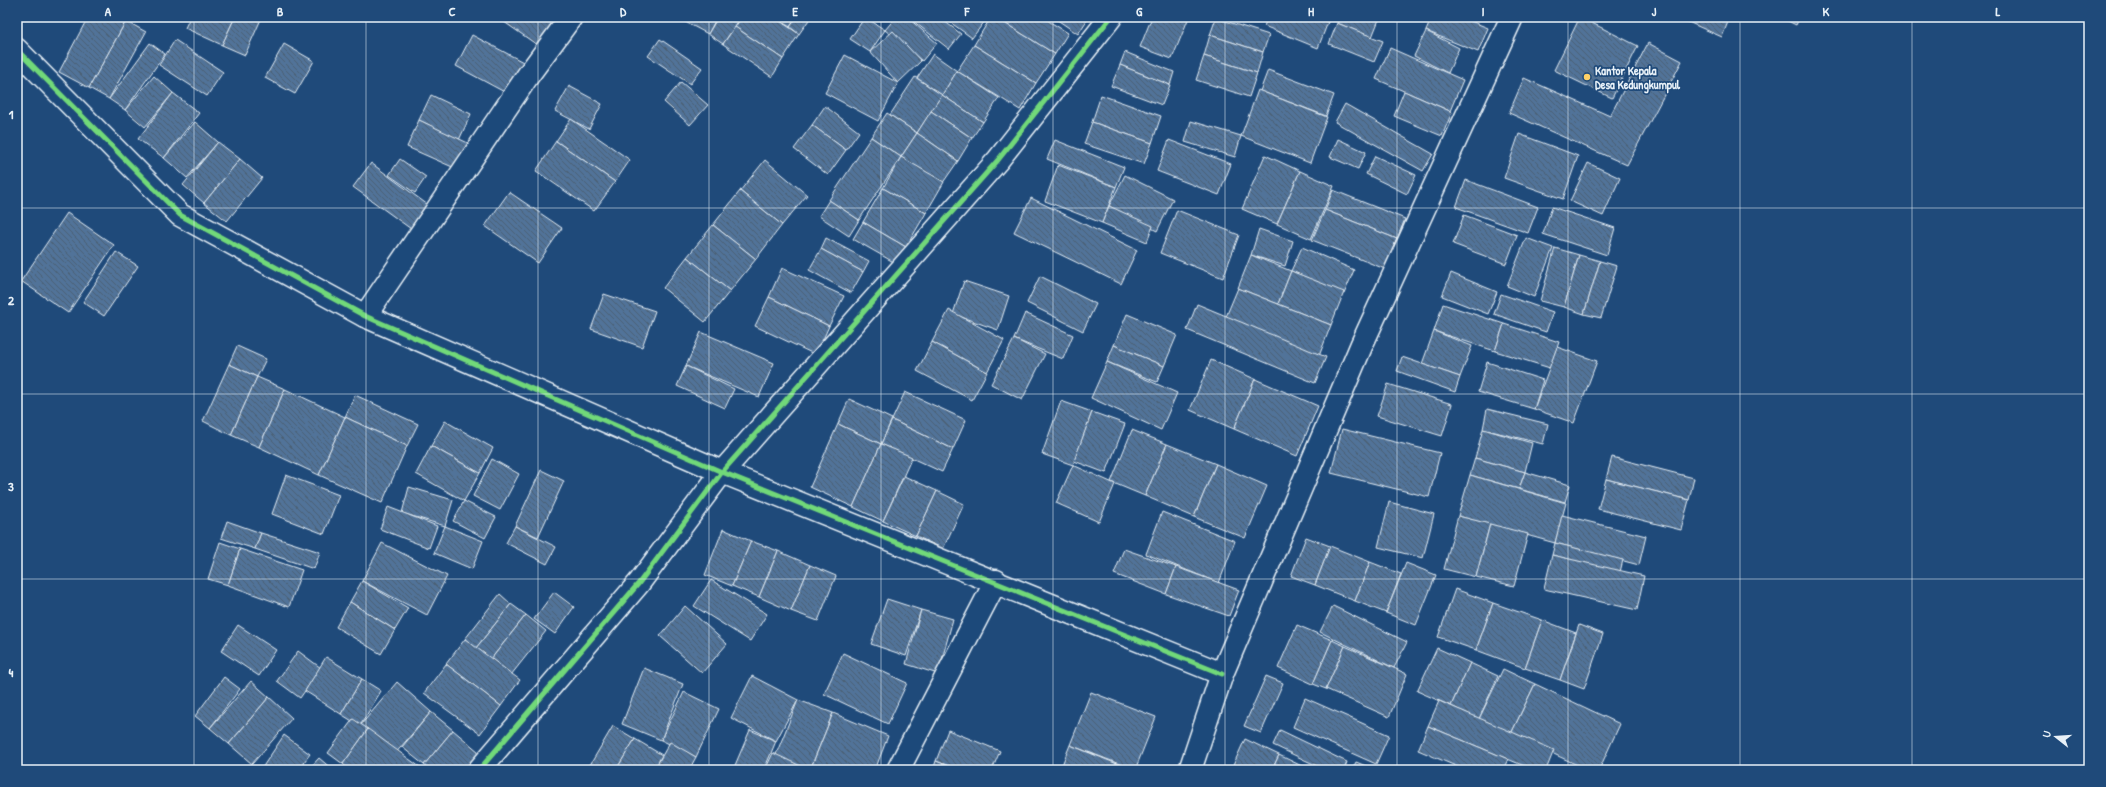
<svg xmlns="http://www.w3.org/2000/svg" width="2106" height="787" font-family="'Patrick Hand',sans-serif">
	<defs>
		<pattern id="building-back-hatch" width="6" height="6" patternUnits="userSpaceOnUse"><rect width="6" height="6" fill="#517399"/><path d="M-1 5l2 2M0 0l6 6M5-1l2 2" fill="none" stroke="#4c5e72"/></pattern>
	</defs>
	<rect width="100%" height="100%" fill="#1f4a7a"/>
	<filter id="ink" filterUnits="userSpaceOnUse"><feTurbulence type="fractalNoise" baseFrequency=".025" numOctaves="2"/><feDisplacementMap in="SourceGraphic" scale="8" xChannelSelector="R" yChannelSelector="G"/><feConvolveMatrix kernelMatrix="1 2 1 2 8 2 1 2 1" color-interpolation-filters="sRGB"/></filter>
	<g filter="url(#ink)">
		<g fill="url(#building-back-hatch)" stroke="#e8f1f8">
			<path d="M88 17H117L126 21 89 88 59 72Z"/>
			<path d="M190 17H235L222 45 185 28Z"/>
			<path d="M235 17H262L245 55 222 45Z"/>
			<path d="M497 17H563L543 49Z"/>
			<path d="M676 17H717L708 34Z"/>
			<path d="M718 17H741L723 44 708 34Z"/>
			<path d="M742 17H774L799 34 783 59 735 27Z"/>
			<path d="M774 17H796L790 27Z"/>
			<path d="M797 17H811L799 34 790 27Z"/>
			<path d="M865 17 885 30 870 52 850 39Z"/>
			<path d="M896 17H907L937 43 922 61 885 30Z"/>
			<path d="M908 17H939L961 34 949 49Z"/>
			<path d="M943 17H988L972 38Z"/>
			<path d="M991 17H995L1055 54 1036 83 974 45Z"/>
			<path d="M995 17H1042L1068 33 1055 54Z"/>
			<path d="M1053 17H1089L1078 34Z"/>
			<path d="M1152 17H1189L1172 59 1140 47Z"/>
			<path d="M1268 17H1316L1328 22 1318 48 1264 26Z"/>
			<path d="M1316 17H1330L1328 22Z"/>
			<path d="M1340 17H1380L1372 37 1337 23Z"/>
			<path d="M1432 17H1461L1488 28 1478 52 1426 31Z"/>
			<path d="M1580 17 1638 46 1612 98 1554 70Z"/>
			<path d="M1677 17H1730L1722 37Z"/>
			<path d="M1780 17H1800L1796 25Z"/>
			<path d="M1216 18 1269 35 1263 52 1210 35Z"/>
			<path d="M126 21 146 32 109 99 89 88Z"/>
			<path d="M1337 23 1383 41 1374 62 1329 44Z"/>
			<path d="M735 27 783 59 772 77 723 44Z"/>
			<path d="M893 31 921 61 898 83 870 52Z"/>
			<path d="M1426 31 1459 48 1448 73 1414 56Z"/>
			<path d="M472 35 527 64 510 95 456 66Z"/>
			<path d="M1210 35 1263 52 1257 73 1204 56Z"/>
			<path d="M660 39 702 68 690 84 648 56Z"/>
			<path d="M175 40 223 72 207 96 159 65Z"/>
			<path d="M150 43 165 54 125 110 109 99Z"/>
			<path d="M1648 43 1682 61 1627 165 1509 113 1524 78 1610 116Z"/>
			<path d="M284 44 314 61 295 94 265 78Z"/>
			<path d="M974 45 1036 83 1020 110 957 71Z"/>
			<path d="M1390 48 1463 80 1450 111 1376 79Z"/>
			<path d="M1125 52 1174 72 1170 85 1120 65Z"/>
			<path d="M933 54 957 71 942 95 917 78Z"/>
			<path d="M845 55 898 83 878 121 825 93Z"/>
			<path d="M1204 56 1257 73 1249 97 1196 80Z"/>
			<path d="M1120 65 1170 85 1162 105 1111 86Z"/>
			<path d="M1268 70 1334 95 1326 116 1260 91Z"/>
			<path d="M957 71 999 98 983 122 942 95Z"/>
			<path d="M154 76 173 93 145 127 125 110Z"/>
			<path d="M915 77 942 95 917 133 890 115Z"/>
			<path d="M681 82 708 105 690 125 664 102Z"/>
			<path d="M569 86 602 104 589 129 555 111Z"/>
			<path d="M1258 90 1327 117 1310 163 1241 136Z"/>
			<path d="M1404 91 1452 112 1442 136 1394 116Z"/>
			<path d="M173 93 199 113 164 158 138 139Z"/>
			<path d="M431 95 471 114 459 140 419 120Z"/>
			<path d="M942 95 983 122 972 138 931 111Z"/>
			<path d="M1101 95 1161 116 1152 143 1092 122Z"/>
			<path d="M1345 104 1433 154 1423 171 1335 122Z"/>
			<path d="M825 106 859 132 846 150 812 125Z"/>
			<path d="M931 111 972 138 958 161 917 133Z"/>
			<path d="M887 113 917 133 901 157 871 137Z"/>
			<path d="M571 119 630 160 615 182 556 141Z"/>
			<path d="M419 120 468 143 457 169 407 147Z"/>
			<path d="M1191 121 1241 136 1235 157 1185 142Z"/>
			<path d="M195 122 218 142 187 178 164 158Z"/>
			<path d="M1092 122 1152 143 1144 164 1084 144Z"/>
			<path d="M812 125 846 150 828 175 794 149Z"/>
			<path d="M917 133 958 161 942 184 901 157Z"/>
			<path d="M1519 134 1578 156 1563 199 1504 178Z"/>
			<path d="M871 137 901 157 859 220 829 200Z"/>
			<path d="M1338 139 1366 152 1358 169 1330 157Z"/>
			<path d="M1055 140 1124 167 1116 187 1047 159Z"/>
			<path d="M1169 140 1231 164 1219 195 1157 171Z"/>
			<path d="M556 141 615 182 594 211 536 171Z"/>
			<path d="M218 142 240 159 204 203 183 185Z"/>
			<path d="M1265 155 1300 171 1277 224 1242 209Z"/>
			<path d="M1375 156 1416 175 1407 194 1366 174Z"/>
			<path d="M901 157 944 182 926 213 883 188Z"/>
			<path d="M240 159 262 178 227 221 204 203Z"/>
			<path d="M400 159 426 177 415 193 389 175Z"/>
			<path d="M765 160 807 195 782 225 740 191Z"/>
			<path d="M371 163 428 205 411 229 353 187Z"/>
			<path d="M1588 163 1620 178 1603 216 1570 201Z"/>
			<path d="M1058 165 1116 187 1102 223 1045 201Z"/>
			<path d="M1300 171 1334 186 1311 239 1277 224Z"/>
			<path d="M1125 175 1173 199 1157 231 1109 206Z"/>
			<path d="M1466 180 1538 207 1528 233 1456 207Z"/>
			<path d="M883 188 926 213 906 247 863 222Z"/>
			<path d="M1333 190 1405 219 1397 239 1325 210Z"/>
			<path d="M740 191 782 225 756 259 713 225Z"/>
			<path d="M509 192 562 228 538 263 485 226Z"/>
			<path d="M1031 198 1137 250 1121 284 1014 232Z"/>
			<path d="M829 200 859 220 849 236 819 216Z"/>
			<path d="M1109 206 1153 226 1147 242 1102 223Z"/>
			<path d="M1552 207 1615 228 1607 255 1543 234Z"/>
			<path d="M1177 210 1239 235 1223 278 1160 253Z"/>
			<path d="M1325 210 1397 239 1385 269 1312 240Z"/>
			<path d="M67 213 114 245 68 313 21 281Z"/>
			<path d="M1464 215 1517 235 1506 264 1453 244Z"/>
			<path d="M863 222 906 247 897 264 853 239Z"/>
			<path d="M713 225 756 259 730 291 687 257Z"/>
			<path d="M1259 229 1293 241 1285 266 1251 255Z"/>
			<path d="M826 238 869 261 863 272 821 249Z"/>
			<path d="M1526 238 1553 248 1534 297 1507 286Z"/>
			<path d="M1302 247 1354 270 1344 294 1291 271Z"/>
			<path d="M1555 248 1579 255 1564 307 1540 301Z"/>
			<path d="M821 249 863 272 851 293 809 270Z"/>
			<path d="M116 252 138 266 104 316 83 302Z"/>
			<path d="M1251 255 1291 271 1278 304 1238 288Z"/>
			<path d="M1579 255 1600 261 1584 314 1564 307Z"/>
			<path d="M687 257 730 291 705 322 663 288Z"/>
			<path d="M1600 261 1617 266 1601 318 1584 314Z"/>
			<path d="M782 268 844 296 829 326 769 297Z"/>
			<path d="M1291 271 1344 292 1331 325 1278 304Z"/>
			<path d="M1451 273 1497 292 1488 314 1442 296Z"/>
			<path d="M1040 276 1096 304 1083 331 1027 303Z"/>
			<path d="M964 281 1009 296 998 330 953 314Z"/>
			<path d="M1238 288 1331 325 1319 356 1225 319Z"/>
			<path d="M604 294 655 311 642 347 591 329Z"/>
			<path d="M1501 294 1553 312 1546 332 1494 314Z"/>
			<path d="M769 297 829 326 816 355 755 326Z"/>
			<path d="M1197 304 1326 357 1315 383 1187 330Z"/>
			<path d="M1443 304 1504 324 1495 351 1434 331Z"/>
			<path d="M949 310 1004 340 987 372 932 342Z"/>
			<path d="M1025 313 1073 335 1063 359 1014 339Z"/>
			<path d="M1127 314 1177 335 1164 366 1114 345Z"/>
			<path d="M1504 324 1559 342 1550 368 1495 351Z"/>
			<path d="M1434 331 1472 346 1460 377 1422 364Z"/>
			<path d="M701 332 774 363 759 397 686 366Z"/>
			<path d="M1014 339 1045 354 1022 400 991 384Z"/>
			<path d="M932 342 987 372 972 400 917 371Z"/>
			<path d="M1114 345 1164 366 1157 382 1107 362Z"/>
			<path d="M237 346 266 359 257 377 229 364Z"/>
			<path d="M1557 347 1597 361 1574 423 1534 409Z"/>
			<path d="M1402 357 1460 377 1455 392 1397 371Z"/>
			<path d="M1211 360 1255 379 1234 429 1190 410Z"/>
			<path d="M1107 362 1177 393 1161 430 1091 398Z"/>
			<path d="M1487 362 1543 380 1534 409 1478 392Z"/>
			<path d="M229 364 257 377 231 435 203 421Z"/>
			<path d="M686 366 734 389 725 408 677 386Z"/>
			<path d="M257 377 285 389 259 447 231 435Z"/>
			<path d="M1255 379 1318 406 1297 456 1234 429Z"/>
			<path d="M1388 384 1452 404 1442 436 1377 416Z"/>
			<path d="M285 389 345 417 319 475 259 447Z"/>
			<path d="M905 392 966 420 953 449 892 420Z"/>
			<path d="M355 395 418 424 407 446 345 417Z"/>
			<path d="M849 399 892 419 881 444 838 424Z"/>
			<path d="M1061 401 1092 412 1073 465 1042 454Z"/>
			<path d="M1487 409 1548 424 1543 444 1483 429Z"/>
			<path d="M1092 412 1125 424 1106 473 1074 461Z"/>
			<path d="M345 417 407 446 382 503 319 475Z"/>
			<path d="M892 420 953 449 942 472 881 444Z"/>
			<path d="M445 421 493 448 480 473 431 446Z"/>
			<path d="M838 424 881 444 853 507 810 487Z"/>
			<path d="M1342 429 1440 453 1429 497 1331 473Z"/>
			<path d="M1483 429 1532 443 1525 472 1475 458Z"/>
			<path d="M1132 430 1167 444 1145 496 1111 482Z"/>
			<path d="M881 444 912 457 883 521 853 507Z"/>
			<path d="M1167 444 1216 464 1194 517 1145 496Z"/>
			<path d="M431 446 480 473 464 501 416 474Z"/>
			<path d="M1612 457 1694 478 1689 500 1606 479Z"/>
			<path d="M1475 458 1525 472 1519 489 1470 475Z"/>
			<path d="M492 459 519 474 500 510 473 496Z"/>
			<path d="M1216 464 1267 486 1245 538 1194 517Z"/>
			<path d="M1073 465 1115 484 1099 522 1056 503Z"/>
			<path d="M541 470 564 481 538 537 515 526Z"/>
			<path d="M1525 472 1570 485 1565 502 1519 489Z"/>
			<path d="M286 475 339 495 324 534 272 514Z"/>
			<path d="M1470 475 1566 503 1555 543 1458 516Z"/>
			<path d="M904 476 937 491 916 536 883 521Z"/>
			<path d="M1606 479 1689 500 1681 530 1598 509Z"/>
			<path d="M409 487 453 500 445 526 402 513Z"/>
			<path d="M937 491 964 504 943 549 916 536Z"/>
			<path d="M464 501 496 517 485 538 453 521Z"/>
			<path d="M1389 502 1434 514 1423 558 1378 547Z"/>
			<path d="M388 507 437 526 429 548 380 529Z"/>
			<path d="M1162 512 1235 541 1219 583 1146 554Z"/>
			<path d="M1562 515 1646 536 1639 565 1555 543Z"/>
			<path d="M1458 516 1490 524 1476 577 1444 569Z"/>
			<path d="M227 521 261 533 255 549 221 538Z"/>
			<path d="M1490 524 1528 534 1514 586 1476 577Z"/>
			<path d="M445 526 483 541 472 569 434 553Z"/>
			<path d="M515 526 556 547 547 564 506 543Z"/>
			<path d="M723 529 751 541 732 586 705 575Z"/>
			<path d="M261 533 320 552 314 569 255 549Z"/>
			<path d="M1306 537 1330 546 1315 585 1291 576Z"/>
			<path d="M751 541 778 551 759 597 732 586Z"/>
			<path d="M220 542 240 549 228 585 208 579Z"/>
			<path d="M382 543 447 576 427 615 362 581Z"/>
			<path d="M1555 543 1623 560 1620 572 1552 555Z"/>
			<path d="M1330 546 1370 562 1355 601 1315 585Z"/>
			<path d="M240 549 302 570 289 607 228 585Z"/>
			<path d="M1124 549 1176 567 1166 594 1114 574Z"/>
			<path d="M778 551 810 565 791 611 759 597Z"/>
			<path d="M1552 555 1644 576 1637 610 1544 589Z"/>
			<path d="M1370 562 1401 574 1386 613 1355 601Z"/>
			<path d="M1406 563 1436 575 1416 625 1386 613Z"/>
			<path d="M810 565 836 576 818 621 791 611Z"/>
			<path d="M1176 567 1239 590 1229 616 1166 594Z"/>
			<path d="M711 580 767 614 750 641 694 606Z"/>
			<path d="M362 581 408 608 395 630 350 602Z"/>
			<path d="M1455 589 1493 603 1476 650 1438 637Z"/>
			<path d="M554 592 574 607 555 634 534 619Z"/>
			<path d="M500 594 511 604 476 648 465 639Z"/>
			<path d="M887 599 921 610 906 656 871 644Z"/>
			<path d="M350 602 395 630 381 654 336 627Z"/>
			<path d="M1493 603 1542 620 1525 668 1476 650Z"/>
			<path d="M511 604 526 615 491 659 476 648Z"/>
			<path d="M685 606 727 644 702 673 660 636Z"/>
			<path d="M1333 606 1407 642 1394 668 1320 632Z"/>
			<path d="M921 610 953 619 938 674 906 664Z"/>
			<path d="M526 615 546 631 511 675 491 659Z"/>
			<path d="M1542 620 1576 633 1560 680 1525 668Z"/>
			<path d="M238 625 276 650 259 676 221 651Z"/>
			<path d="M1297 625 1332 640 1313 684 1278 668Z"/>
			<path d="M1579 625 1603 634 1584 689 1560 680Z"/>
			<path d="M465 639 520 680 501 706 446 664Z"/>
			<path d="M1332 640 1345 646 1326 689 1313 684Z"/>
			<path d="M1345 646 1407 674 1389 717 1326 689Z"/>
			<path d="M1437 648 1470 663 1451 706 1417 691Z"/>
			<path d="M298 651 321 668 300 698 277 681Z"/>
			<path d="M843 653 907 683 888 724 824 694Z"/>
			<path d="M326 657 362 679 341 714 305 691Z"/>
			<path d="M1470 663 1498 676 1479 719 1451 706Z"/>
			<path d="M446 664 501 706 480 734 424 693Z"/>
			<path d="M644 668 683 684 661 740 622 724Z"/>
			<path d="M1503 669 1535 684 1511 734 1479 719Z"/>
			<path d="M752 676 798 700 776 741 731 718Z"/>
			<path d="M1266 676 1283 683 1261 733 1244 726Z"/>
			<path d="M224 677 240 689 210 728 195 716Z"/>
			<path d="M362 679 381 691 360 726 341 714Z"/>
			<path d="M251 681 269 697 229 744 210 728Z"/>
			<path d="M397 682 431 712 394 755 360 726Z"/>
			<path d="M1535 684 1620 724 1599 770H1588L1511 734Z"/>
			<path d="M684 692 719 709 696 757 661 740Z"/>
			<path d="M1091 692 1156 717 1135 770 1070 745Z"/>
			<path d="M269 697 292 718 252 764 229 744Z"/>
			<path d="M1305 698 1389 735 1376 764 1293 727Z"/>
			<path d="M798 700 833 713 810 770 775 757Z"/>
			<path d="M1439 701 1554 750 1546 770H1534L1428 726Z"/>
			<path d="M431 712 453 730 424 765 402 747Z"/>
			<path d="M833 713 888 736 875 770H810Z"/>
			<path d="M353 719 368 729 343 764 328 753Z"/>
			<path d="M613 726 635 739 616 770H587Z"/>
			<path d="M1428 726 1508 759 1503 770H1465L1418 750Z"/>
			<path d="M368 729 424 770H350L343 764Z"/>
			<path d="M453 730 479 752 465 770H430L424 765Z"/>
			<path d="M750 730 776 741 764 770H733Z"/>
			<path d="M948 730 1000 751 992 770H959L936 761Z"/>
			<path d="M1280 730 1347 762 1344 770H1326L1273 745Z"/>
			<path d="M284 735 310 754 298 770H264L262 768Z"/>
			<path d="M635 739 662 755 654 770H616Z"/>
			<path d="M1245 739 1279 755 1272 770H1231Z"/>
			<path d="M670 742 696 757 689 770H654Z"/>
			<path d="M1070 745 1132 770H1060Z"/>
			<path d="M773 753 809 770H765Z"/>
			<path d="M1279 755 1310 770H1272Z"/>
			<path d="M319 758 333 770H308Z"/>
			<path d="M936 761 959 770H933Z"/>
			<path d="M1356 762 1376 770H1352Z"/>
		</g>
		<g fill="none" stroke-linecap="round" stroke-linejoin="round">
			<g stroke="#e8f1f8" stroke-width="25">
				<g id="minor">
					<path d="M17 50 180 215 365 316 722 472 1222 674"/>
					<path d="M365 316 529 74 571 17"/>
					<path d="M479 770 639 583 722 472 998 160 1111 17"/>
					<path d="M898 770 996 581"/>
					<path d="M1190 770 1222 674 1362 344 1512 17"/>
				</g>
			</g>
			<use href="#minor" stroke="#1f4a7a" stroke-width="22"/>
			<g stroke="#1f4a7a" stroke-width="8">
				<g id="cycleway">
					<path d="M17 50 180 215 365 316 722 472 1222 674"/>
					<path d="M479 770 639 583 722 472 998 160 1111 17"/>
				</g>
			</g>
			<use href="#cycleway" stroke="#71d979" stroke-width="5"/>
		</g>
	</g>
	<path fill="none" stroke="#e8f1f8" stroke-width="1" stroke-opacity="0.55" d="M194 17V770M366 17V770M538 17V770M709 17V770M881 17V770M1053 17V770M1225 17V770M1397 17V770M1568 17V770M1740 17V770M1912 17V770M17 208H2089M17 394H2089M17 579H2089"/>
	<circle fill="#ffd166" stroke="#1f4a7a" stroke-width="1.5" cx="1587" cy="77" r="4"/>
	<g text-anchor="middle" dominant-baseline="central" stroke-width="3.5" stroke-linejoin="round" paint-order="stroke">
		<g font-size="12" font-weight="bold" fill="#e8f1f8" stroke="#1f4a7a" text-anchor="start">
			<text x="1595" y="70">Kantor Kepala<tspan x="1595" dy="14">Desa Kedungkumpul</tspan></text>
		</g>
	</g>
	<rect width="2106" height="787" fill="none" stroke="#1f4a7a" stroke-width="44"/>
	<g transform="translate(2056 737) rotate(287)" stroke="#1f4a7a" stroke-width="3" paint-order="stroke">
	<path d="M0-3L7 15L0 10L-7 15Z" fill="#e8f1f8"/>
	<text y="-6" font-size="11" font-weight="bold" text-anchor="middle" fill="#e8f1f8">U</text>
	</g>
	<rect x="22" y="22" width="2062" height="743" fill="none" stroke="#e8f1f8" stroke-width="1.5"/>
	<g font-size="13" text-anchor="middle" font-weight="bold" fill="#e8f1f8">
		<text x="108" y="16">A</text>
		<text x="280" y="16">B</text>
		<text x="452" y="16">C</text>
		<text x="623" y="16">D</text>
		<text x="795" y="16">E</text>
		<text x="967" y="16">F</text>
		<text x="1139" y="16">G</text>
		<text x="1311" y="16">H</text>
		<text x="1483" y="16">I</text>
		<text x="1654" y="16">J</text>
		<text x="1826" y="16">K</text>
		<text x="1998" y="16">L</text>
		<text x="11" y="119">1</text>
		<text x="11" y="305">2</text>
		<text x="11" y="491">3</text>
		<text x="11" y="677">4</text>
	</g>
</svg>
